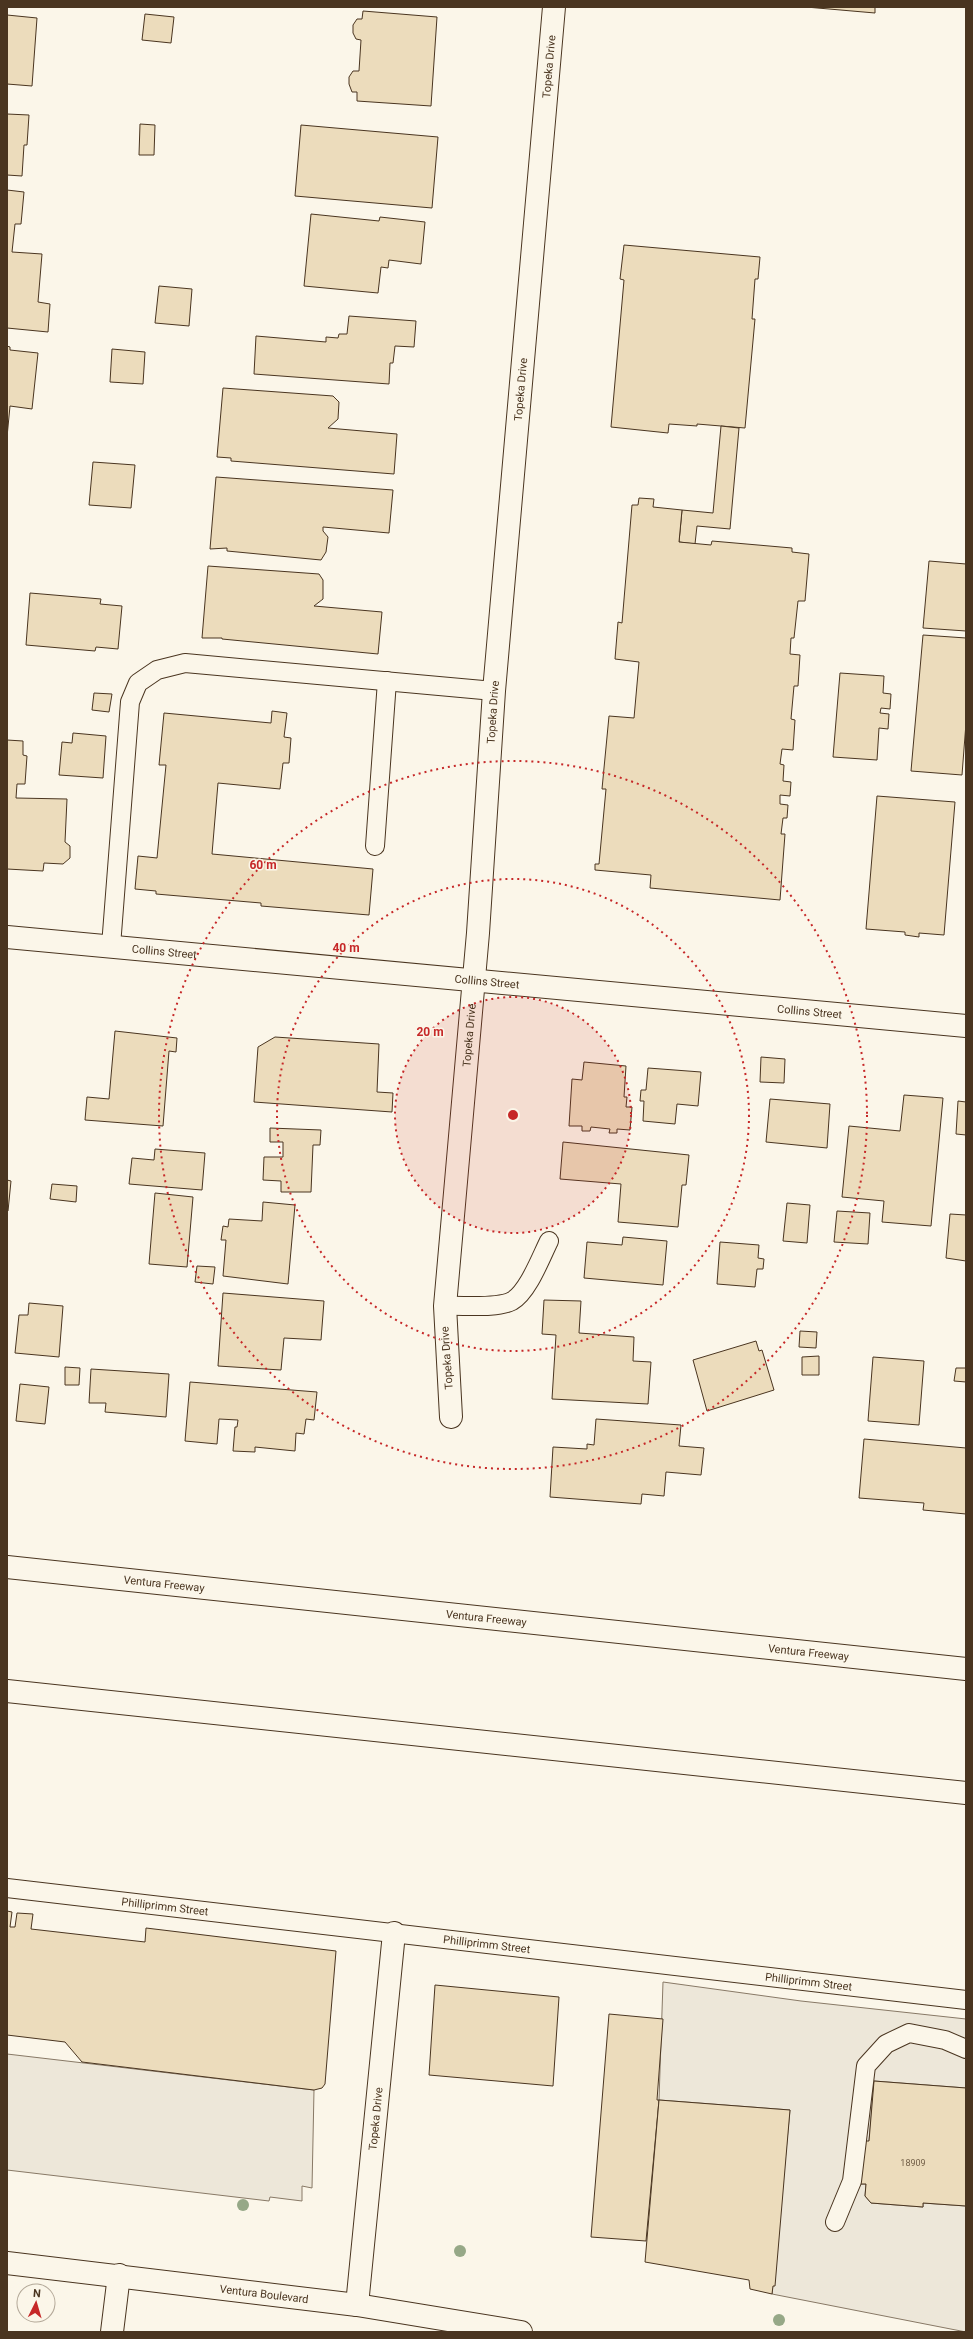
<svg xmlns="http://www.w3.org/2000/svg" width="973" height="2339" font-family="Roboto,sans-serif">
	<rect width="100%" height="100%" fill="#fbf6e9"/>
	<g fill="#ede7d9" stroke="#887966">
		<path d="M663 1982 801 2001 966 2019V2088L874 2081 869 2141 859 2184H866L865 2196 871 2203 923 2207V2203L966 2206V2332L772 2294 790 2110 659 2100Z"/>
		<path d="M7 2054 314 2090 312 2188 302 2186V2201L270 2197 269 2201 7 2170Z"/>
	</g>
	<g fill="#ecdcbc" stroke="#4a3520">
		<path d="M806 7H875V13Z"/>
		<path d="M363 11 437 17 431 106 357 101V92H352L349 84V77L353 71H359L361 40 356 39 353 33V25L357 19H362Z"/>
		<path d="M145 14 174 17 171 43 142 40Z"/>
		<path d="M7 15 37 18 32 86 7 84Z"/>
		<path d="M7 114 29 115 27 145H24L22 176 7 175Z"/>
		<path d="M140 124 155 125 154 155H139Z"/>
		<path d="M301 125 438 137 432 208 295 196Z"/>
		<path d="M7 190 24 192 21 224H15L12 252 42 254 38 302 50 304 48 332 7 328Z"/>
		<path d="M311 214 379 221 380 217 425 222 421 264 389 260 388 268 381 267 378 293 304 286Z"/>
		<path d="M624 245 760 257 758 279H755L752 319H755L745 428 697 424V426L669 424 668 433 611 427 624 280 620 279Z"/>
		<path d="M159 286 192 289 189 326 155 323Z"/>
		<path d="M349 316 416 321 414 347 395 346 393 363H390L389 384 254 374 256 336 326 342V337L338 338 339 334H347Z"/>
		<path d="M7 346 10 347V350L38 353 32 409 10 406 7 437Z"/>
		<path d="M112 349 145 352 143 384 110 382Z"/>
		<path d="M223 388 333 396 339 402 338 419 328 428 397 434 394 474 231 461V458L217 457Z"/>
		<path d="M721 426 739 428 730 529 697 526 695 544 679 542 682 510 713 513Z"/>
		<path d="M93 462 135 465 131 508 89 505Z"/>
		<path d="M216 477 393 490 389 533 323 527V531L328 537 326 552 321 560 227 551V548L210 549Z"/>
		<path d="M639 498 654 499 653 507 682 510 679 542 711 545 712 541 792 548V552L809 554 805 601H798L794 638H791L790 654 800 655 798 686H794L791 719 795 720 793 750 782 749 780 764 784 765 783 781 791 782 790 796 780 795V804L788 805 787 818H783L781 834H785L780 900 650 888 651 875 595 870V864H599L606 789H602L609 716 634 718 639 662 615 659 618 622 622 623 632 505H638Z"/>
		<path d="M929 561 966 564V631L923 628Z"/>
		<path d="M208 566 319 574 323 580V599L314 606 382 612 378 654 222 639V638H202Z"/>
		<path d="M30 593 101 599 100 604 122 606 118 649 96 647 95 651 26 645Z"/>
		<path d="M923 635 966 638V723L962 775 911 771Z"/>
		<path d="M840 673 884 676 883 693 891 694 890 709 881 708 880 713 889 714 888 729 879 728 877 760 833 757Z"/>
		<path d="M94 693 112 694 109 712 92 710Z"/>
		<path d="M272 711 287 713 284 737 291 738 289 763H283L280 789 218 783 212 854 373 869 369 915 261 906V903L156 894V891L135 889 138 856 157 858 166 765H159L164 713 271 723Z"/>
		<path d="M73 733 106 736 103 778 59 775 62 742 72 743Z"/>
		<path d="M7 740 23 741V755L27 756 25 784H17L16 798 67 799 65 842 70 846V858L63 864 44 863 43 871 7 869Z"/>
		<path d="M877 796 955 802 944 935 919 933V937L905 935V932L866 929Z"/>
		<path d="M115 1031 177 1038 176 1052 169 1051 163 1126 85 1120 87 1097 109 1099Z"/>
		<path d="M275 1037 379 1044 377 1092 393 1093 392 1112 254 1102 258 1047Z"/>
		<path d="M761 1057 785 1059 784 1083 760 1082Z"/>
		<path d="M584 1062 626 1066 624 1097H627L626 1107H632L630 1130 617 1129V1133H609L610 1129 591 1127 590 1131H582V1126H569L572 1079 582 1080Z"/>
		<path d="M648 1068 701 1072 698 1106 677 1104 675 1124 643 1121 644 1101H640L641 1090H646Z"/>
		<path d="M904 1095 943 1098 931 1226 882 1222 884 1201 842 1197 849 1126 900 1131Z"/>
		<path d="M770 1099 830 1104 827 1148 766 1142Z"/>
		<path d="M958 1101 966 1102V1135L956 1134Z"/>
		<path d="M270 1128 321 1130 320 1145H313L311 1192H281V1181L263 1180 264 1157H283V1142H270Z"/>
		<path d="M563 1142 689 1155 686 1185H682L678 1227 618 1222 621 1184 560 1179Z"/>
		<path d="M155 1149 205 1153 202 1190 129 1184 132 1158 154 1160Z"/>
		<path d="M7 1180 11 1181 8 1211 7 1210Z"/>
		<path d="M52 1184 77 1186 76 1202 50 1199Z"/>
		<path d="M155 1193 193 1197 187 1267 149 1264Z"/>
		<path d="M263 1202 295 1205 288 1284 223 1276 226 1240H221L223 1226 228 1227 229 1219 262 1221Z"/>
		<path d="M787 1203 810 1205 807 1243 783 1241Z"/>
		<path d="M837 1211 870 1213 868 1244 834 1242Z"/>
		<path d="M950 1214 966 1215V1261L946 1258Z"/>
		<path d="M623 1237 667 1241 663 1285 584 1278 587 1242 622 1245Z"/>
		<path d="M720 1242 759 1245 758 1258 764 1259 763 1269H757L755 1287 717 1284Z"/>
		<path d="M197 1266 215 1267 213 1284 195 1282Z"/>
		<path d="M223 1293 324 1301 321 1340 284 1338 281 1370 218 1366Z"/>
		<path d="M544 1300 581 1301 579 1333 634 1337 633 1361 651 1362 648 1404 552 1399 556 1335 542 1334Z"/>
		<path d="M29 1303 63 1306 59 1357 15 1353 19 1315H28Z"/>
		<path d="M800 1331 817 1332 816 1348 799 1347Z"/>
		<path d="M756 1341 759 1351 762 1350 774 1390 707 1411 693 1360Z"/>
		<path d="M819 1356V1375H802V1357Z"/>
		<path d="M873 1357 924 1361 919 1425 868 1421Z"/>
		<path d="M65 1367 80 1368 79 1385H65Z"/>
		<path d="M956 1368H966V1382L954 1381Z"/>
		<path d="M91 1369 169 1374 166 1417 105 1412 106 1403H89Z"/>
		<path d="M190 1382 317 1392 314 1420 306 1419 304 1434 296 1433 295 1451 255 1447V1452L233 1451 235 1427H237L238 1420 219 1419 217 1444 185 1441Z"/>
		<path d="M20 1384 49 1387 45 1424 16 1421Z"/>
		<path d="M596 1419 681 1425 679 1446 704 1448 701 1475 666 1472 664 1496 642 1494 641 1504 550 1497 553 1447 587 1449V1444L594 1445Z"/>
		<path d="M864 1439 966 1448V1514L923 1510 924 1503 859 1498Z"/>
		<path d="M7 1911 12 1912 10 1927H15L17 1913 33 1914 31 1929 145 1942 146 1928 336 1951 325 2084 322 2088 314 2090 82 2062 65 2042 7 2035Z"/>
		<path d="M435 1985 559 1997 553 2086 429 2075Z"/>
		<path d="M609 2014 663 2019 657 2100H659L646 2241 591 2237Z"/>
		<path d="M874 2081 966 2088V2206L923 2203V2207L871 2203 865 2196 866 2184H859L862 2141H869Z"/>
		<path d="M659 2100 790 2110 775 2286H773L772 2294 750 2289 749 2280 645 2262Z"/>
	</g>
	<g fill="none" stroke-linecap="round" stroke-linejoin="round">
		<g stroke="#4a3520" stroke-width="20">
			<g id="lane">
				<path d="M375 846 387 681"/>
				<path d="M111 946 130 702 138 683 157 670 185 663 494 691"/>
				<path d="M445 1306C463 1305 497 1309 512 1301 528 1292 541 1257 549 1241"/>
				<path id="s1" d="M7 1888 966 2000"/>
				<path d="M835 2222 852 2181 866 2066 886 2044 909 2033 945 2040 966 2049"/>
			</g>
		</g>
		<g stroke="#4a3520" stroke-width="24">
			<g id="street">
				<path id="s2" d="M7 937 966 1026"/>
				<path id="s3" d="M451 1417 445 1306 478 933 494 691 554 7"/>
				<path id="s4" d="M357 2305 394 1933"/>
				<path d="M112 2332 119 2275"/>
			</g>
		</g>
		<g stroke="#4a3520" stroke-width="24">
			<g id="primary">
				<path id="s5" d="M7 2263 357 2305 521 2332"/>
			</g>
		</g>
		<g stroke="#4a3520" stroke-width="24">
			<g id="highway">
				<path id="s6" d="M7 1567 966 1669"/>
				<path d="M7 1691 966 1793"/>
			</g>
		</g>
		<use href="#lane" stroke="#fbf6e9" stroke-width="18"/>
		<use href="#street" stroke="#fbf6e9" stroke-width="22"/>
		<use href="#primary" stroke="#fbf6e9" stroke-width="22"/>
		<use href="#highway" stroke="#fbf6e9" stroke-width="22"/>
	</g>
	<g fill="#96a887">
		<circle cx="243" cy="2205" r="6"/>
		<circle cx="460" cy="2251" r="6"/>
		<circle cx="779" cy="2320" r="6"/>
	</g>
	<circle cx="513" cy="1115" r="118" fill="#c62828" fill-opacity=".12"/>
	<g fill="none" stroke="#c62828" stroke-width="2" stroke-dasharray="2 4">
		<circle cx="513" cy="1115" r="118"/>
		<circle cx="513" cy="1115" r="236"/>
		<circle cx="513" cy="1115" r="354"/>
	</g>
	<g text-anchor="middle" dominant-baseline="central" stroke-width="3" stroke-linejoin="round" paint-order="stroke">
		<g font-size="9" fill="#725f47">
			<text x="913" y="2163">18909</text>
		</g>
		<g font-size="11" fill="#4a3520" stroke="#fbf6e9">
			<text stroke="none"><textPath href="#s3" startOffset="1355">Topeka Drive</textPath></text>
			<text stroke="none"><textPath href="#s3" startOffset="1031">Topeka Drive</textPath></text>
			<text stroke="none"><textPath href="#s3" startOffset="707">Topeka Drive</textPath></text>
			<text stroke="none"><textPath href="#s2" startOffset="158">Collins Street</textPath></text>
			<text stroke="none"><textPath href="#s2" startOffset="482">Collins Street</textPath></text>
			<text stroke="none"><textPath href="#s2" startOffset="806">Collins Street</textPath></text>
			<text stroke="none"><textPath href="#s3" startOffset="383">Topeka Drive</textPath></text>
			<text transform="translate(447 1358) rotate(-94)">Topeka Drive</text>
			<text stroke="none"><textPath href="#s6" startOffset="158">Ventura Freeway</textPath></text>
			<text stroke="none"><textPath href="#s6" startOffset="482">Ventura Freeway</textPath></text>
			<text stroke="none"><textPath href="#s6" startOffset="806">Ventura Freeway</textPath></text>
			<text stroke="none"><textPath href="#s1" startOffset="159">Philliprimm Street</textPath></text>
			<text stroke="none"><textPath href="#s1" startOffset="483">Philliprimm Street</textPath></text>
			<text stroke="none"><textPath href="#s1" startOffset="807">Philliprimm Street</textPath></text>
			<text stroke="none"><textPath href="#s4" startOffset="187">Topeka Drive</textPath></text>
			<text stroke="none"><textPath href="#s5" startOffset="259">Ventura Boulevard</textPath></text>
		</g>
	</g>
	<circle cx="513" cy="1115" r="6" fill="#c62828" stroke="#fbf6e9" stroke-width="2"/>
	<g font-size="12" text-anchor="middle" font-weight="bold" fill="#c62828" stroke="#fbf6e9" stroke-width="3" stroke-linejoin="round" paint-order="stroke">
		<text x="263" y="869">60 m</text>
		<text x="346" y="952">40 m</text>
		<text x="430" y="1036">20 m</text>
	</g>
	<rect width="973" height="2339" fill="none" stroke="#4a3520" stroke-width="16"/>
	<g transform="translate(36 2303) rotate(5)"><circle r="19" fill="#fbf6e9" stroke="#b4a999"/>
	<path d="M0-3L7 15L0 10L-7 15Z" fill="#c62828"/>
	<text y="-6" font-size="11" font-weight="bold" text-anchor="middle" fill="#4a3520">N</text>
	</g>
</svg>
